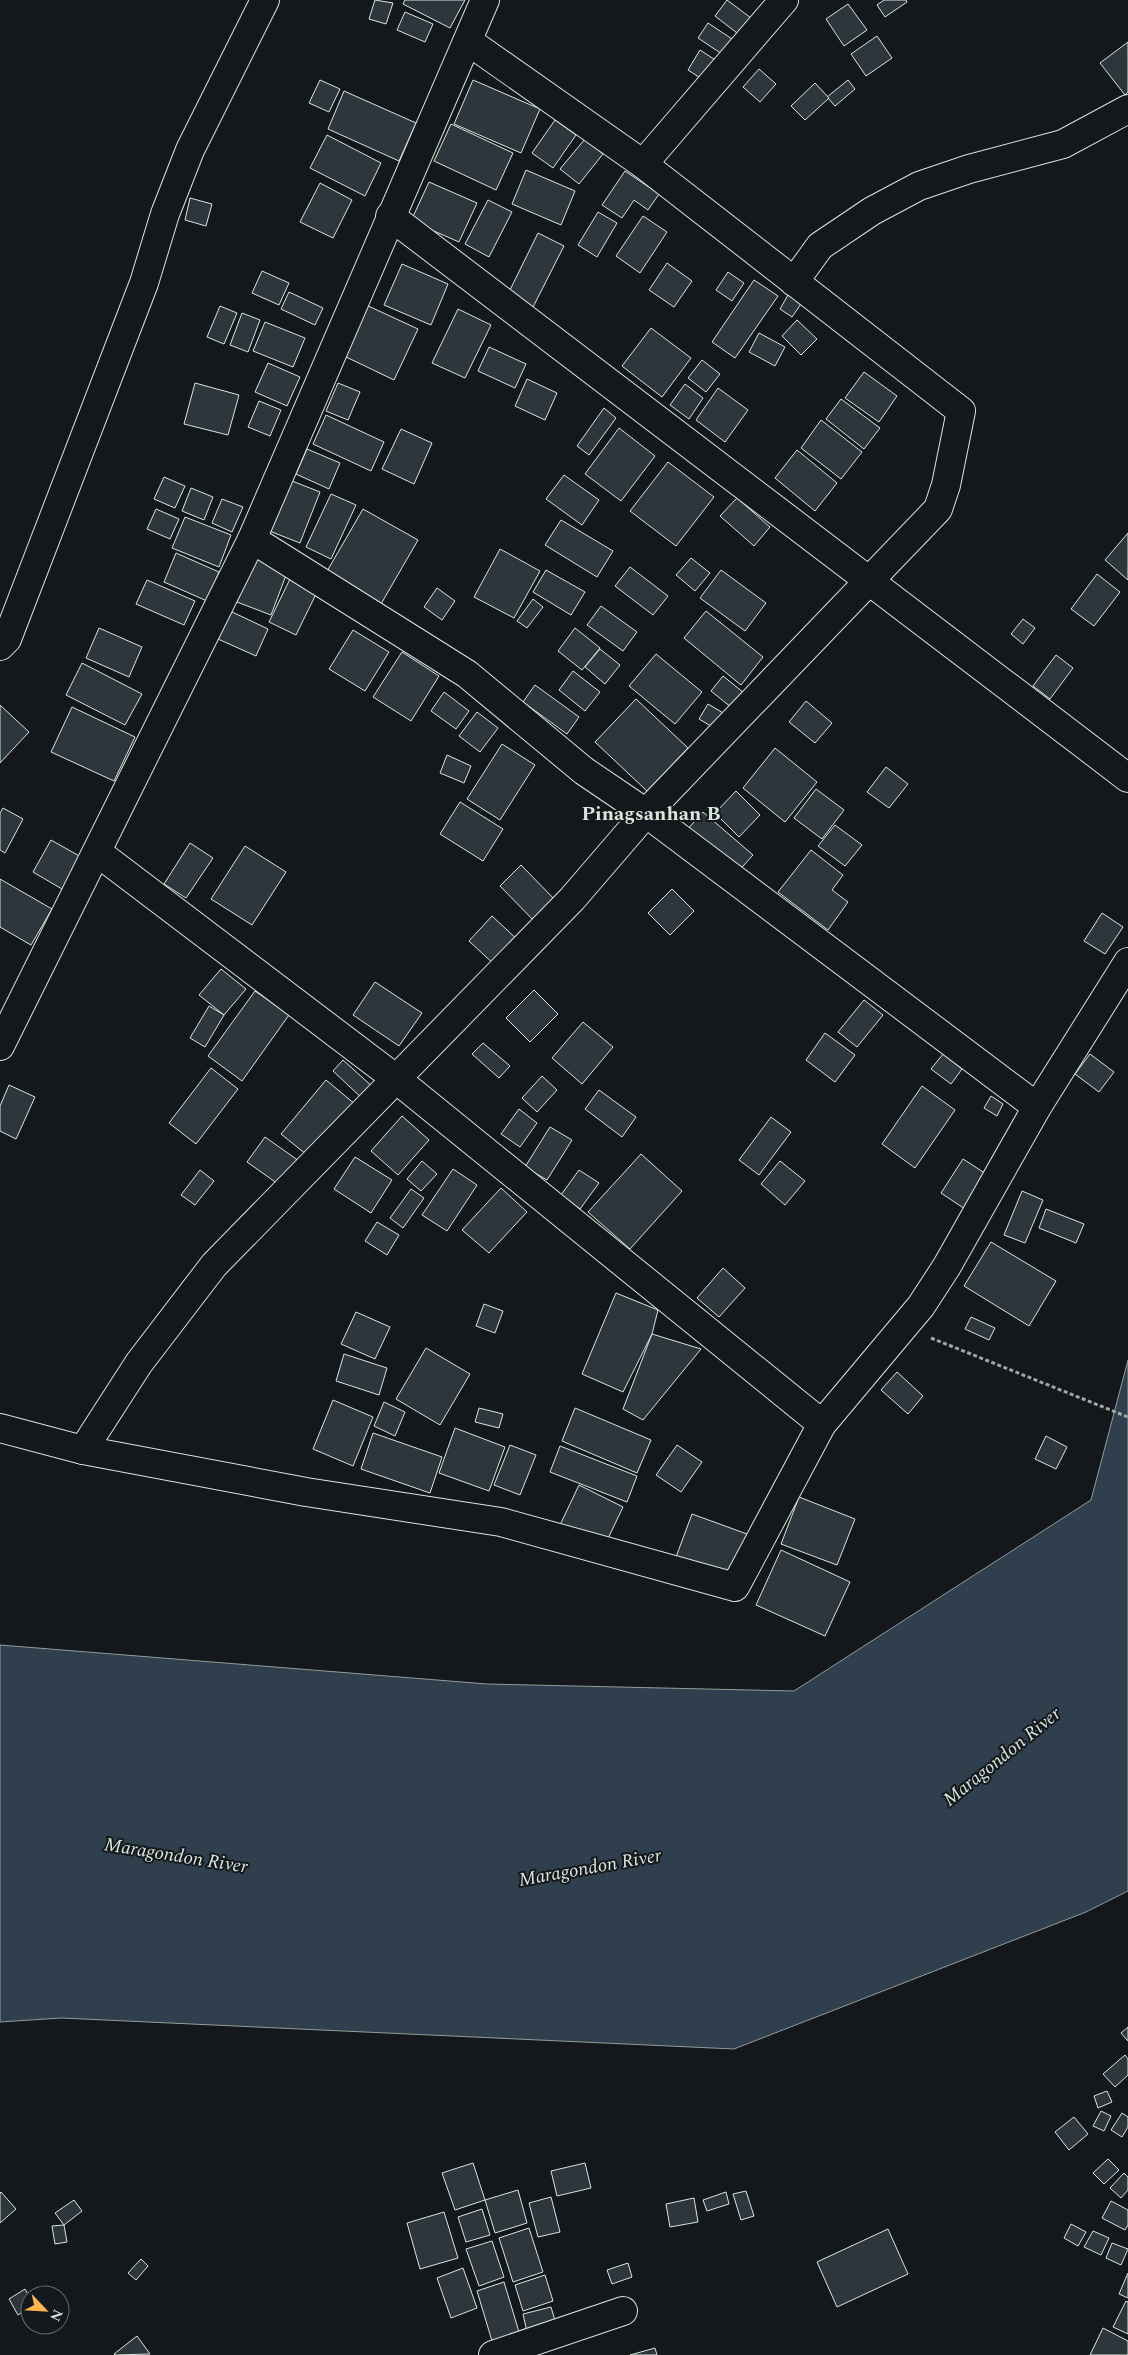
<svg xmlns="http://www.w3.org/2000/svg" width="1128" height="2355" font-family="Spectral,serif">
	<rect width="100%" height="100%" fill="#14181c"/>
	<path fill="#2f3f4d" stroke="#939e99" d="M1128 1360V1891L1086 1912 734 2049 61 2018 0 2022V1645L487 1684 794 1691 1091 1500Z"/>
	<g fill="#2c363c" stroke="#d8e6dc">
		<path d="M375 0 393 3 386 24 369 19Z"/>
		<path d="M405 0H465L450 28 403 4Z"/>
		<path d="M727 0 759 24 746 40 715 16Z"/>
		<path d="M884 0H906L907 2 885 17 877 5Z"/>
		<path d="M848 4 867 30 844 46 826 19Z"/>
		<path d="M405 12 433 24 425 42 397 30Z"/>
		<path d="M708 23 735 41 725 56 698 38Z"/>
		<path d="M877 36 892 58 866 76 851 54Z"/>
		<path d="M1128 42V92L1125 95 1100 63Z"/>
		<path d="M700 50 720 63 708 83 688 70Z"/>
		<path d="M759 69 776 84 760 102 743 87Z"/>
		<path d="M320 80 340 89 329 112 309 103Z"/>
		<path d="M473 80 540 109 521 153 454 124Z"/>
		<path d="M848 80 855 89 835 106 827 97Z"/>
		<path d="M815 83 829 98 805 120 791 106Z"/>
		<path d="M344 91 416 123 399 161 328 129Z"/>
		<path d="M555 120 576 135 553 168 532 153Z"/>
		<path d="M451 124 513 153 496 190 434 161Z"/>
		<path d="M327 135 381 163 365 196 310 168Z"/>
		<path d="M585 139 603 154 579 184 560 169Z"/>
		<path d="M526 170 575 191 561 225 512 204Z"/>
		<path d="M625 171 659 194 648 210 634 200 622 218 602 205Z"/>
		<path d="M429 182 477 203 459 242 411 221Z"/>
		<path d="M320 183 352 200 333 238 300 222Z"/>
		<path d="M190 198 212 204 206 226 185 220Z"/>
		<path d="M488 200 512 212 489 257 465 244Z"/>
		<path d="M598 212 617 223 597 257 578 245Z"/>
		<path d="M643 216 667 232 640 273 616 256Z"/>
		<path d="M538 233 564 246 533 307 508 294Z"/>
		<path d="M667 263 692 281 674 307 649 290Z"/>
		<path d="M402 264 448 284 431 325 384 305Z"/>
		<path d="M262 271 289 283 279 305 252 293Z"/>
		<path d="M728 272 744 283 732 301 716 290Z"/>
		<path d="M754 280 778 296 735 358 712 342Z"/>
		<path d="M289 292 323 308 315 325 281 309Z"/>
		<path d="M788 295 801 304 792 317 780 309Z"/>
		<path d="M364 304 418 329 394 380 340 354Z"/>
		<path d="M220 306 237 313 224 344 207 337Z"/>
		<path d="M458 309 491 325 465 378 432 363Z"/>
		<path d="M242 313 260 320 248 352 230 345Z"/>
		<path d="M797 320 817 339 801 355 782 336Z"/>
		<path d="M265 322 305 338 293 367 253 351Z"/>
		<path d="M651 328 691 358 662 397 622 366Z"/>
		<path d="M759 333 785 347 775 366 749 352Z"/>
		<path d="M489 347 526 364 515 388 478 371Z"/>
		<path d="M702 360 720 374 706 392 688 378Z"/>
		<path d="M268 363 300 377 287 406 255 392Z"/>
		<path d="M864 372 897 396 879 422 845 398Z"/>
		<path d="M527 379 557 393 545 420 515 406Z"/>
		<path d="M195 383 239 395 228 435 184 424Z"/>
		<path d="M338 383 360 392 348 420 326 411Z"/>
		<path d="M685 384 703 398 689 419 670 405Z"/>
		<path d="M718 388 748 410 725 442 696 420Z"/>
		<path d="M841 399 880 428 864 449 826 419Z"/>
		<path d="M259 401 281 410 270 436 248 427Z"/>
		<path d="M604 408 616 418 589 455 577 446Z"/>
		<path d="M326 415 384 442 371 471 313 444Z"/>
		<path d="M821 420 862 452 841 479 801 448Z"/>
		<path d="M619 428 655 456 621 501 585 474Z"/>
		<path d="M401 429 432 443 414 484 382 469Z"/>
		<path d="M307 449 340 463 329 489 296 474Z"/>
		<path d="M797 450 837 483 815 511 775 478Z"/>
		<path d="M668 462 714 497 676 546 630 511Z"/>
		<path d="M564 475 599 500 582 525 546 499Z"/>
		<path d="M164 477 185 486 175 508 154 499Z"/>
		<path d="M287 479 320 492 300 543 267 530Z"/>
		<path d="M191 488 213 497 204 520 182 511Z"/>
		<path d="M331 494 356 505 331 559 306 547Z"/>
		<path d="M737 498 770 527 754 546 720 516Z"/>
		<path d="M222 499 243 507 232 532 212 523Z"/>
		<path d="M156 509 179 519 170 539 147 529Z"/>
		<path d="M363 509 418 540 381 604 326 573Z"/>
		<path d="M185 517 231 535 219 567 172 548Z"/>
		<path d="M561 520 613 551 597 577 545 545Z"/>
		<path d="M1128 533V580L1105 560Z"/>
		<path d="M500 549 540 571 514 618 474 597Z"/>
		<path d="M176 553 219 572 207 601 164 582Z"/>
		<path d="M254 557 288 570 271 615 237 602Z"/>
		<path d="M691 558 710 573 695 591 676 575Z"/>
		<path d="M630 567 668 596 653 615 615 586Z"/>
		<path d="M546 570 585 592 571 615 533 592Z"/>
		<path d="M721 570 766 603 745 631 700 598Z"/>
		<path d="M1097 574 1120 592 1094 626 1071 609Z"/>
		<path d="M290 579 317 592 296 635 269 622Z"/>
		<path d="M147 580 195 601 184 625 136 604Z"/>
		<path d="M437 588 455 601 442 620 424 607Z"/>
		<path d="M533 599 543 607 527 628 517 621Z"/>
		<path d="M601 606 637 632 623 651 587 625Z"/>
		<path d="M230 611 268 629 256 656 218 639Z"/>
		<path d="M706 611 763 657 741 685 684 638Z"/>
		<path d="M1023 619 1035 628 1023 644 1011 634Z"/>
		<path d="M99 628 142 647 129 677 86 658Z"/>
		<path d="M575 628 600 648 582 670 558 651Z"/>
		<path d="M353 630 389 652 365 691 329 669Z"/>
		<path d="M600 649 620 665 605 684 585 667Z"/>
		<path d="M402 652 439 676 411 721 373 697Z"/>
		<path d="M656 654 702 692 675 724 629 686Z"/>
		<path d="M1056 655 1073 668 1050 699 1033 686Z"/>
		<path d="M82 663 142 694 125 725 66 695Z"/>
		<path d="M573 671 600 692 585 711 559 690Z"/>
		<path d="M723 676 749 697 737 712 711 691Z"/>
		<path d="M535 685 579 717 567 734 523 702Z"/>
		<path d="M444 692 469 711 456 729 431 711Z"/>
		<path d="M636 699 688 748 647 791 595 742Z"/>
		<path d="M806 701 832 723 815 743 789 722Z"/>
		<path d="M708 704 730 717 721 732 699 719Z"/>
		<path d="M0 705 29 732 0 763Z"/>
		<path d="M72 707 135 737 114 781 51 752Z"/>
		<path d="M477 712 498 728 480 752 459 736Z"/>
		<path d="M502 744 535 765 500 820 467 799Z"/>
		<path d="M775 748 817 782 785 822 743 788Z"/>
		<path d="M447 755 471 766 464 783 440 773Z"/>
		<path d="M886 767 908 784 889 808 867 792Z"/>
		<path d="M816 789 844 810 822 839 794 818Z"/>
		<path d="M736 791 760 815 739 837 715 813Z"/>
		<path d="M460 802 503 829 483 861 440 834Z"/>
		<path d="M3 808 23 819 5 853 0 850V813Z"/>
		<path d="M703 812 753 855 735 875 685 832Z"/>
		<path d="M835 825 862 845 845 866 818 846Z"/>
		<path d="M51 840 81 857 62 889 33 872Z"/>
		<path d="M190 843 213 858 186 898 164 884Z"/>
		<path d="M245 846 286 872 252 925 211 899Z"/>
		<path d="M811 850 843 875 832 890 848 902 828 930 778 892Z"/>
		<path d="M521 865 559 904 537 924 500 886Z"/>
		<path d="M0 879 52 909 31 945 0 927Z"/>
		<path d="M672 889 694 911 670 935 648 913Z"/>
		<path d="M1102 913 1123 927 1105 954 1084 941Z"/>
		<path d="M492 916 521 943 498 968 469 941Z"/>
		<path d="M221 969 246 989 224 1015 199 995Z"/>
		<path d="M375 982 422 1013 399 1046 353 1015Z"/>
		<path d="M534 990 558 1014 530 1042 506 1018Z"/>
		<path d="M255 991 289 1015 242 1081 208 1056Z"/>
		<path d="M864 1000 883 1015 857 1047 838 1032Z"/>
		<path d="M209 1006 224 1015 205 1047 190 1038Z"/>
		<path d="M583 1022 613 1047 582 1084 552 1058Z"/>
		<path d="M825 1033 855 1055 835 1082 806 1060Z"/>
		<path d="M483 1043 510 1066 499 1078 472 1054Z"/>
		<path d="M943 1054 962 1069 951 1084 931 1069Z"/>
		<path d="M1090 1054 1114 1072 1099 1092 1075 1074Z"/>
		<path d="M343 1060 375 1089 365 1101 333 1071Z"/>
		<path d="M211 1068 238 1089 196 1144 169 1123Z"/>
		<path d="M542 1076 557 1090 537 1112 522 1098Z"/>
		<path d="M326 1080 356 1105 312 1159 281 1134Z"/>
		<path d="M9 1085 35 1097 16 1139 0 1131V1106Z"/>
		<path d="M922 1086 955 1110 915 1168 882 1144Z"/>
		<path d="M599 1090 636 1117 622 1137 585 1109Z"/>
		<path d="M991 1096 1003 1104 997 1116 984 1108Z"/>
		<path d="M519 1109 537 1123 520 1147 501 1134Z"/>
		<path d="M402 1116 429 1140 398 1175 371 1151Z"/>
		<path d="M771 1117 791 1132 759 1175 739 1160Z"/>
		<path d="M550 1127 572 1140 547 1180 525 1167Z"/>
		<path d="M265 1137 299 1161 281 1186 247 1162Z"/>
		<path d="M641 1154 682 1191 630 1249 588 1212Z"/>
		<path d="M355 1157 392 1180 371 1213 334 1189Z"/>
		<path d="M963 1159 994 1179 971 1213 941 1193Z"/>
		<path d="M422 1161 437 1174 421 1191 407 1179Z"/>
		<path d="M780 1161 805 1181 785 1205 761 1184Z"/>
		<path d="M453 1169 477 1185 447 1231 422 1215Z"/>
		<path d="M200 1170 214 1181 195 1205 181 1195Z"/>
		<path d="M579 1170 599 1183 580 1209 561 1195Z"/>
		<path d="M501 1188 527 1212 489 1253 462 1230Z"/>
		<path d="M411 1189 424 1198 403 1228 390 1218Z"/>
		<path d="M1022 1191 1043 1200 1025 1243 1004 1235Z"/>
		<path d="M1046 1209 1084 1224 1076 1243 1039 1228Z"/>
		<path d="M377 1222 399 1235 387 1255 365 1241Z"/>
		<path d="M991 1242 1056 1281 1029 1326 964 1286Z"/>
		<path d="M723 1268 745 1288 719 1317 697 1298Z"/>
		<path d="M616 1293 658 1310 652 1334 623 1392 582 1374Z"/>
		<path d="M484 1304 503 1311 495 1333 476 1326Z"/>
		<path d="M356 1312 390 1327 375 1359 341 1344Z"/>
		<path d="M971 1317 995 1328 989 1340 965 1329Z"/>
		<path d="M652 1334 701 1349 643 1420 623 1409Z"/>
		<path d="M426 1348 470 1374 440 1425 396 1399Z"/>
		<path d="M344 1354 387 1368 379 1395 336 1381Z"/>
		<path d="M897 1372 923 1396 908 1414 881 1390Z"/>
		<path d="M333 1400 373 1417 353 1466 313 1449Z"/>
		<path d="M384 1402 405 1412 395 1436 374 1426Z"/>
		<path d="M479 1408 503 1414 499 1428 475 1422Z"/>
		<path d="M575 1408 651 1440 637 1473 562 1441Z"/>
		<path d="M455 1428 505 1447 489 1491 439 1473Z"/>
		<path d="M373 1433 442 1457 430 1493 361 1469Z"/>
		<path d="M1046 1436 1067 1447 1056 1469 1035 1459Z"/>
		<path d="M510 1445 536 1455 520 1495 494 1485Z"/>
		<path d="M677 1445 702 1462 681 1492 656 1475Z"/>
		<path d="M560 1446 637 1476 627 1502 550 1472Z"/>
		<path d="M579 1485 623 1507 604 1547 560 1525Z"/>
		<path d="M799 1497 855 1519 837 1565 781 1544Z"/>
		<path d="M692 1514 747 1534 731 1578 676 1557Z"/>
		<path d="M781 1550 850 1582 825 1636 756 1605Z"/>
		<path d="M1128 2027V2041L1121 2033Z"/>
		<path d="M1125 2055 1128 2059V2075L1115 2087 1103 2074Z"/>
		<path d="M1107 2091 1112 2102 1098 2108 1094 2096Z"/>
		<path d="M1101 2111 1111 2116 1104 2131 1093 2126Z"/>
		<path d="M1122 2113 1128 2117V2127L1122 2137 1111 2130Z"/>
		<path d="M1074 2117 1088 2134 1069 2150 1055 2132Z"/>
		<path d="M1108 2159 1119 2170 1104 2184 1093 2173Z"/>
		<path d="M473 2163 485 2200 455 2210 442 2173Z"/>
		<path d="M585 2163 591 2188 557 2196 551 2171Z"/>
		<path d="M1124 2173 1128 2177V2190L1121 2198 1110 2188Z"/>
		<path d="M518 2190 527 2223 495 2233 485 2200Z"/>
		<path d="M746 2191 754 2216 741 2220 733 2194Z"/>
		<path d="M1 2192 16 2209 0 2223V2193Z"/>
		<path d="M726 2192 729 2204 707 2211 703 2200Z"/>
		<path d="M551 2197 560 2232 538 2237 529 2203Z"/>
		<path d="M694 2198 698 2222 670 2227 666 2204Z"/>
		<path d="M74 2200 82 2211 64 2225 55 2213Z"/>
		<path d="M1111 2201 1128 2210V2225L1125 2230 1102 2218Z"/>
		<path d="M482 2209 490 2235 466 2242 458 2217Z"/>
		<path d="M444 2212 458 2258 420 2269 407 2223Z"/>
		<path d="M1071 2224 1086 2232 1078 2246 1064 2238Z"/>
		<path d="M64 2225 67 2242 55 2244 52 2226Z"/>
		<path d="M529 2228 543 2272 513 2282 499 2238Z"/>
		<path d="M888 2229 908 2274 837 2307 817 2262Z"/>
		<path d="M1093 2231 1109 2238 1101 2255 1084 2247Z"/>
		<path d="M492 2241 504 2277 479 2286 466 2249Z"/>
		<path d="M1112 2243 1128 2249 1121 2265 1106 2258Z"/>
		<path d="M141 2259 148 2266 136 2280 128 2273Z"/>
		<path d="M628 2263 632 2277 612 2284 607 2270Z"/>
		<path d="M463 2268 477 2308 451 2318 437 2278Z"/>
		<path d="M1128 2273V2298L1119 2294Z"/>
		<path d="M545 2275 553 2301 523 2311 515 2285Z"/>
		<path d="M504 2282 522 2342 495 2351 477 2291Z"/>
		<path d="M25 2289 30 2298V2308L18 2315 9 2299Z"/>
		<path d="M1126 2301 1128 2302V2334L1113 2327Z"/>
		<path d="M551 2307 556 2324 527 2332 523 2314Z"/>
		<path d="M1103 2328 1128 2341V2355H1090Z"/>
		<path d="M137 2336 150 2354 115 2355 114 2354Z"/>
		<path d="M655 2348 657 2355H630Z"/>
	</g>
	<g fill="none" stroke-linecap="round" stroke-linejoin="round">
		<g stroke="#d8e6dc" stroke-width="30">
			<g id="minor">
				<path d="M643 164 784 0"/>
				<path d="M390 216 1128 778"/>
				<path d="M794 282 820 246 872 211 919 186 969 169 1063 144 1128 109"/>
				<path d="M252 539 467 674 584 771 646 813 1037 1107"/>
				<path d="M0 646 7 639 144 283 165 214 190 150 265 0"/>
				<path d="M97 852 395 1078 822 1424"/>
				<path d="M0 1046 252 539 485 0"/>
				<path d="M0 1428 83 1450 306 1492 501 1522 735 1587 822 1424 921 1306 947 1266 1037 1107 1128 962"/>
				<path d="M83 1450 139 1363 214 1265 572 899 646 813 938 509 946 485 961 411 643 164 468 41"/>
				<path d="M493 2355 623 2311"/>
			</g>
		</g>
		<path stroke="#9da8a2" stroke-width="3" stroke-dasharray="4 2.5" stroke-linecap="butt" d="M931 1338 1128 1417"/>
		<use href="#minor" stroke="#14181c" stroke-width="28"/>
	</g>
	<g text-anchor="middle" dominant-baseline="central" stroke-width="4" stroke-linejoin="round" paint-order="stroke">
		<g font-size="19" font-style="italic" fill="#d8e6dc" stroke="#14181c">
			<text transform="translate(1002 1757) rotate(-39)">Maragondon River</text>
			<text transform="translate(176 1856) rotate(9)">Maragondon River</text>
			<text transform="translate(590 1868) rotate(-10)">Maragondon River</text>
		</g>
		<g font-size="20" font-weight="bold" fill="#d8e6dc" stroke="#14181c">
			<text x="651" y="814">Pinagsanhan B</text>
		</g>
	</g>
	<g transform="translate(45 2310) rotate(115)"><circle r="24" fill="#14181c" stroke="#626a69"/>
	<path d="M0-4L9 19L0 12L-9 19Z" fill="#ffb74d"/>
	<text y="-8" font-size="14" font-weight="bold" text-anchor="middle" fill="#d8e6dc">N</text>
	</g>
</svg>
